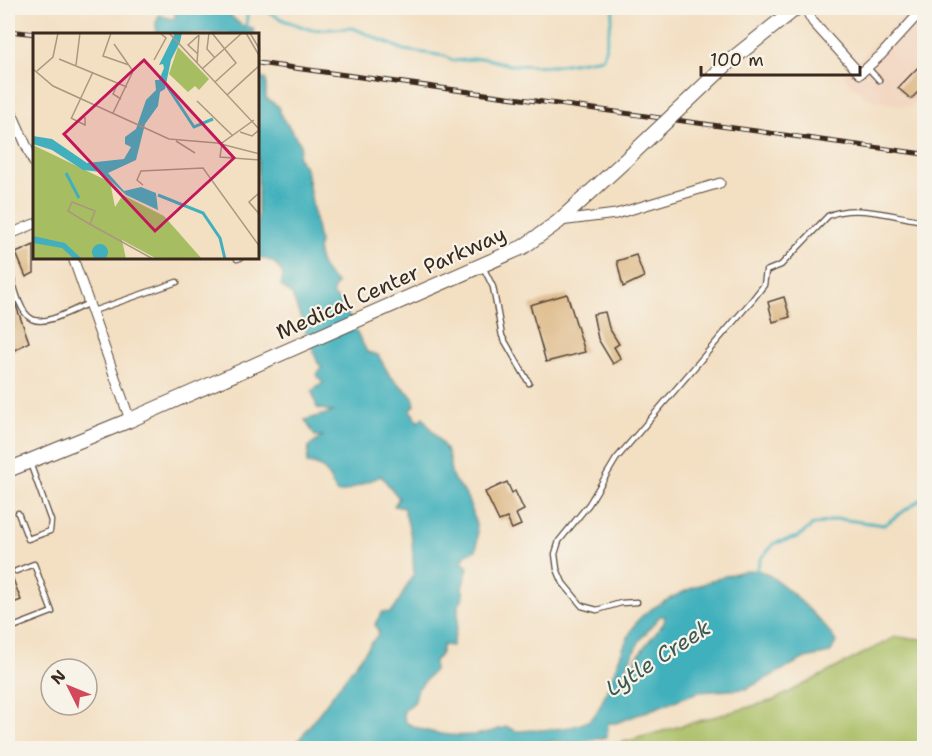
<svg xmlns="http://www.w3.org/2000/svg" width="932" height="756" font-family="'Shantell Sans',sans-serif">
	<rect width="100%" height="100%" fill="#f7f3e8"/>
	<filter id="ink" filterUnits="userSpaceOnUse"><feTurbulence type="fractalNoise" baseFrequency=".0167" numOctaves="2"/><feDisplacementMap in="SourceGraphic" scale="12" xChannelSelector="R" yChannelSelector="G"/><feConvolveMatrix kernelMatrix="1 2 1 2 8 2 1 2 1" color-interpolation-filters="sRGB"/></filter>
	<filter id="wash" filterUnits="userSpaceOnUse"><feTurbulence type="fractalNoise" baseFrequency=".008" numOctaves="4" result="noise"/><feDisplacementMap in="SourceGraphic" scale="24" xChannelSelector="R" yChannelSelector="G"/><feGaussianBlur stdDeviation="1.35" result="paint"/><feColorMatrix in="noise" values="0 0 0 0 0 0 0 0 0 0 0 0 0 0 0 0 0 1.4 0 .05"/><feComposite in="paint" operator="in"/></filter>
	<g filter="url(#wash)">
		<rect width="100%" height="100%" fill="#f3dfc2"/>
		<path fill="#f2d4be" d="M909 8H924V92L910 108 865 98 843 76Z"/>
		<path fill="#a7bd62" stroke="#717440" stroke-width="1.5" d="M895 637 924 639V748H602L774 700Z"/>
		<g fill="#41b0bc" stroke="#3e6d6d" stroke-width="1.5" fill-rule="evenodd">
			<path d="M173 8H222L241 25 253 28 254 34H157L156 23 159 15 171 19 176 17Z"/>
			<path d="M258 77 266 80V98L279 107 280 114 301 145 298 157 306 169 319 242C315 259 324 273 337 283L332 294 342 303 367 352 378 355 390 376 413 397 415 405 410 410 418 422 423 417C430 430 441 440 447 452 452 461 448 469 453 478 455 483 459 485 462 489 471 502 481 533 476 550L466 554 462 561 468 568 462 588 464 595 458 607V622L452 646 443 645 440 655 434 661V670L417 690 415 701 403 712 405 722C425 734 457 738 480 734 489 733 498 729 507 727L516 731C538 729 574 732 592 718 606 706 621 640 639 619 654 601 739 565 760 571 778 576 827 625 836 642L830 653 805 658 746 689 698 692 616 723H608L607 737 579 743 553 741 519 748H404L396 746 293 748 379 633 375 624 382 612 390 613C402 601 404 587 414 574L412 540 404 508 394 506 399 498 381 476 341 493 336 492C329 476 325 464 307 463L309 447 323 436H315L305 420 333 412 317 408 312 391 323 383 317 375 322 367 318 363 292 295 281 286 283 274 274 262 260 257 258 250ZM660 616H665L664 623 644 647 623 679 621 677 640 640Z"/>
		</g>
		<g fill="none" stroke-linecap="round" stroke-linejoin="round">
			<g stroke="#41b0bc" stroke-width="3">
				<path d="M261 8 283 20 312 30 353 28 404 50 445 56 454 61 484 58 510 65 553 66 603 58 614 8"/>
				<path d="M246 26 248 8"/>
				<path d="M755 574 761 558 775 543 798 537 813 525 839 519 884 525 924 497"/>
			</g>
		</g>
		<g id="blocks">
			<g fill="#dbb581">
				<path d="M924 61V86L911 99 898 88Z"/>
				<path d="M34 245V273L26 277 16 253Z"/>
				<path d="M636 255 644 277 623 287 617 261Z"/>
				<path d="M567 294 585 352 546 362 530 305Z"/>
				<path d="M784 297 790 317 773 322 768 302Z"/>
				<path d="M14 300 29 342 11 352 8 345V302Z"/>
				<path d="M605 312 609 328 619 344 614 347 621 359 613 364 598 339 593 314Z"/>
				<path d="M507 482 512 493 515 491 524 510 516 514 521 525 512 529 507 518 499 521 485 492Z"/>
				<path d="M8 566 21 600 8 605Z"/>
			</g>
		</g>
	</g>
	<g filter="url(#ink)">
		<use href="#blocks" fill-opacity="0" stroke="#574537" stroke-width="1.5"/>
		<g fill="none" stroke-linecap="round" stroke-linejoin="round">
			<g stroke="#574537" stroke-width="7">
				<g id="service">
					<path d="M867 67 879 80"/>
					<path d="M237 259 240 258"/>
					<path d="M8 265C25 330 29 332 89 303"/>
					<path d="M483 267 493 287 502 336 529 383"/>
					<path d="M93 311 177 282"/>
					<path d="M18 513 28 539 50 531 51 521 30 463"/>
					<path d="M637 602 621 603 597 610 582 606 563 583 557 569 555 554 559 541 589 504 616 459 753 299 764 285 766 271 781 265 828 216C854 203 896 217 924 221"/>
					<path d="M8 629 52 612 34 564 16 571"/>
				</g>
			</g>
			<g stroke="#574537" stroke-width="11">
				<g id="minor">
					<path d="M805 8 813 22 860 74 881 55 924 8"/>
					<path d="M8 104 34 163"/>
					<path d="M560 221 616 214 720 183"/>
					<path d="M8 235 34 224"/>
					<path d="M73 258 130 420"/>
				</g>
			</g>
			<g stroke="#574537" stroke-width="16">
				<path id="secondary" d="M8 470 130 420 523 247 558 222 630 156"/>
			</g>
			<use href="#service" stroke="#fff" stroke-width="4.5"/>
			<use href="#minor" stroke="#fff" stroke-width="9"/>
			<use href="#secondary" stroke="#fff" stroke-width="14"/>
			<g stroke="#3b2a1e" stroke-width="5">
				<g id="rail">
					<path d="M8 31 37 34"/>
					<path d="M258 63 924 154"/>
				</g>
			</g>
			<use href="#rail" stroke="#f7f3e8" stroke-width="3" stroke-dasharray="9" stroke-linecap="butt"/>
			<g stroke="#574537" stroke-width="16" stroke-linecap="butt">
				<path id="secondary-bridge" d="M630 156 731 60 796 8"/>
			</g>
			<use href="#secondary-bridge" stroke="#fff" stroke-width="14"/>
		</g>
	</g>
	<g text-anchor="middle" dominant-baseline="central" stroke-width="4.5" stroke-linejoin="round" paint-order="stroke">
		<g font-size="21" fill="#3b2a1e" stroke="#f7f3e8">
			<text transform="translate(391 283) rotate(-24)">Medical Center Parkway</text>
		</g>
		<g font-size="22" font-style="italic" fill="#3d5955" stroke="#f7f3e8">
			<text transform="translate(658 658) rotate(-33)">Lytle Creek</text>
		</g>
	</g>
	<g transform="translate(33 33)">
		<rect width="226" height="226" fill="#f3dfc2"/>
		<path d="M145 14 176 46 166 57 162 53 155 59 136 41ZM0 112 77 149 82 174 90 162 131 183 169 226H124L89 207 93 226H0Z" fill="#a7bd62"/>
		<path d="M142 0H149L147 9 138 27 132 56 127 59 125 73 112 91 103 127 75 140 91 158 108 154 123 160 125 177 93 162 68 139 50 137 19 117 0 111V103L19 106 54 130 91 126 98 114 92 111V104L103 96 113 67 123 57 122 47H126L131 35 130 31 126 32ZM0 203 32 210 49 226H41L29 215 0 210ZM59 219a8 8 0 1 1 16 0a8 8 0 1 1-16 0Z" fill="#41b0bc"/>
		<path fill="none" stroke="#41b0bc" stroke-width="3" d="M134 53 161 94 180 86M33 140 46 165M125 162 170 180 187 205 192 226"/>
		<path fill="none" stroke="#a99780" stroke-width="1.5" d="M78 0 70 23 96 32M136 0 227 97M176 0 174 16 182 25M179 0 203 30 182 49M213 0 227 24M217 0 227 17M165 21 155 12 166 2M26 26 94 54M121 27 133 5 127 0M164 30 166 2M43 32 47 0M0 36 20 53 136 106 184 110 227 121M169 36 209 0M4 38 20 24 25 0M85 50 80 61 88 66M194 62 227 32M164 68 200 103M80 80 100 38 81 11M38 85 52 92V84M38 86 60 39M221 87 189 110 187 124 227 127M207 99 219 103 226 97M143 108 162 120M110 152 104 147 108 138 170 135 227 214M227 159 216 169 227 182M57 191 62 178 39 169 35 178 53 189 120 226"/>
		<path fill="#c2185b" fill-opacity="0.15" stroke="#c2185b" stroke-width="3" d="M111 27 201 125 122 198 31 101Z"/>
		<rect width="226" height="226" fill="none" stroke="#3b2a1e" stroke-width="3"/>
	</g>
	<rect width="932" height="756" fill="none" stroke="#f7f3e8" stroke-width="30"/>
	<g transform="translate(69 687) rotate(313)"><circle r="28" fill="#f7f3e8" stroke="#aca397" stroke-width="1.5"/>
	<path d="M0-4.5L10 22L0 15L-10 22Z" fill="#d1495b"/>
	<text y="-9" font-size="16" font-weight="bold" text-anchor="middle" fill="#3b2a1e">N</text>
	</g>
	<path d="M701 66v9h159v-9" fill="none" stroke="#3b2a1e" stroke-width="3"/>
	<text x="710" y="66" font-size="18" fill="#3b2a1e" stroke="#f7f3e8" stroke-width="4.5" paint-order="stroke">100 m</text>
</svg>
